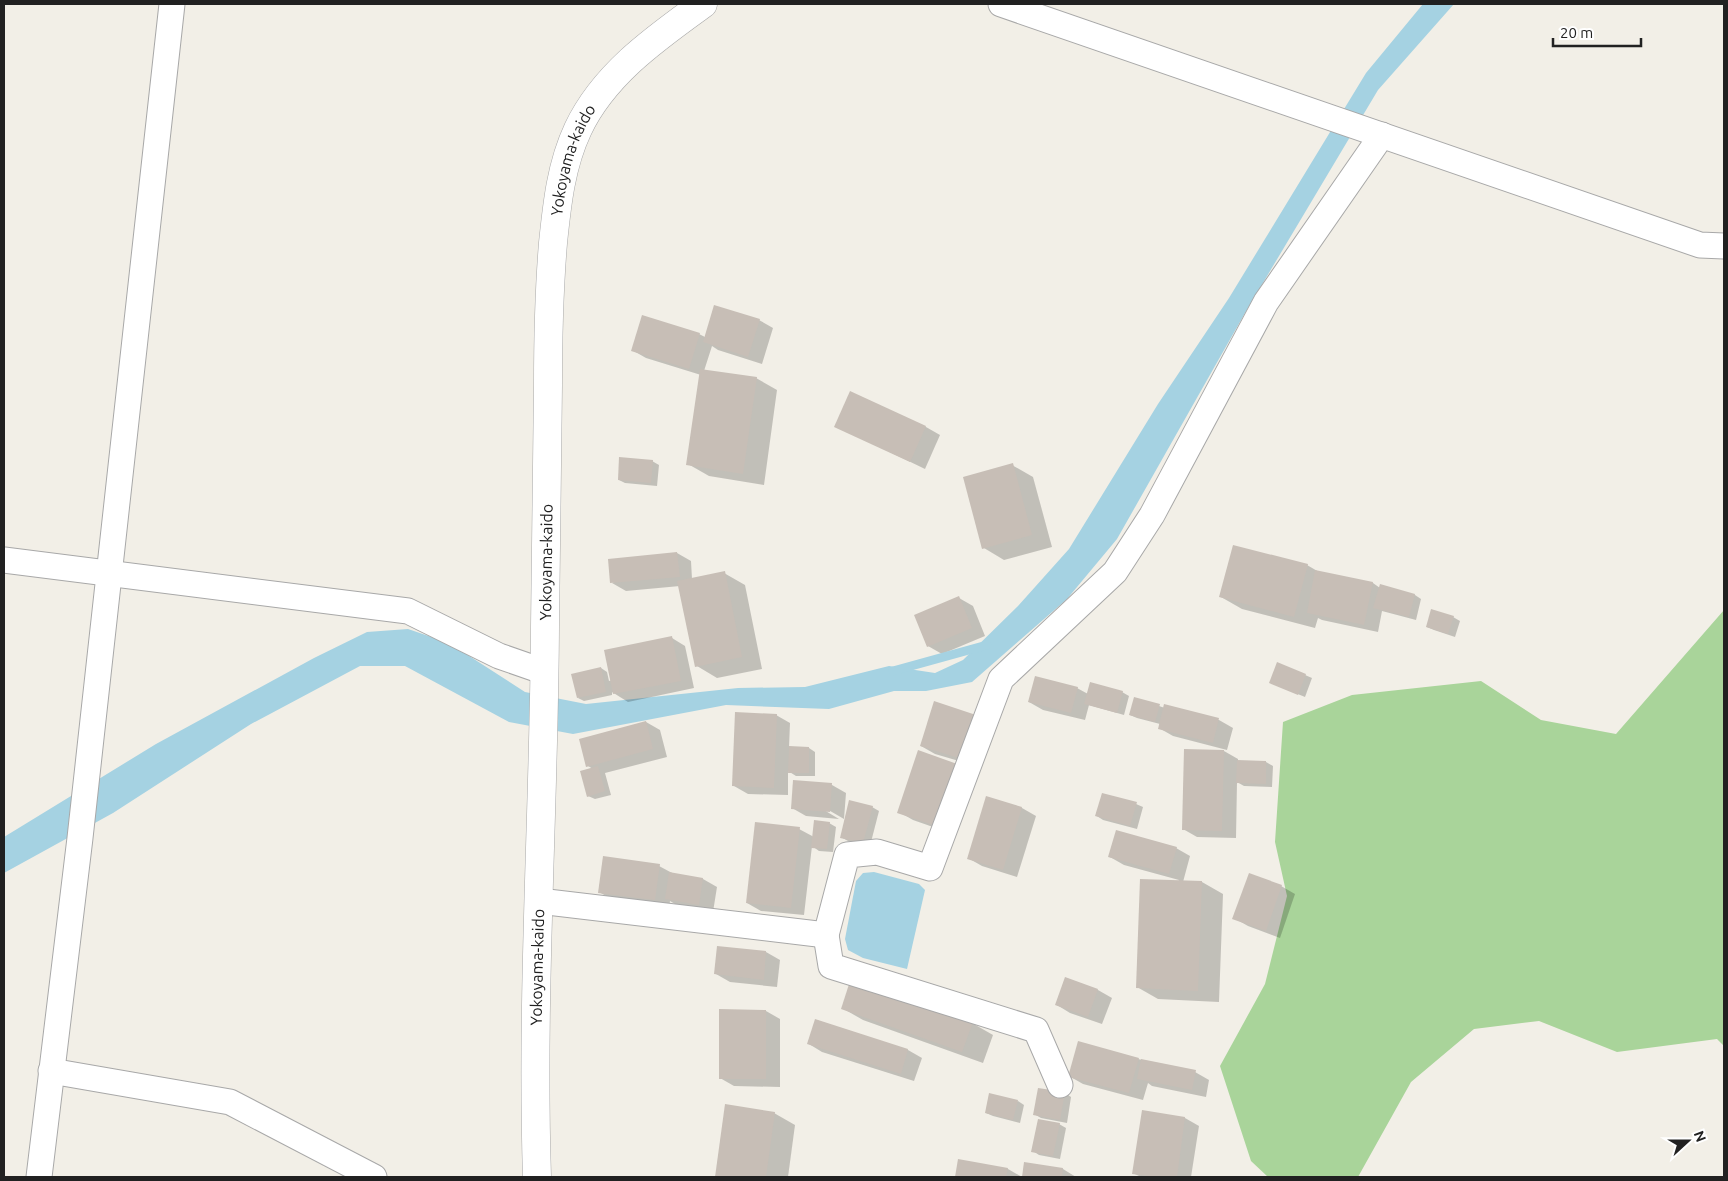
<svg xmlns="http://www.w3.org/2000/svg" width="1728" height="1181" font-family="Ubuntu,sans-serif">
	<rect width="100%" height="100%" fill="#f2efe7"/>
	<path fill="#a9d49a" d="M1724 610V1046L1717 1039 1617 1052 1539 1021 1474 1029 1411 1082 1358 1177H1268L1251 1161 1220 1066 1265 984 1287 896 1275 842 1283 722 1352 695 1481 681 1541 720 1616 734Z"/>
	<g fill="#a5d2e2">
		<path d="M1423 4H1454L1378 90 1245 313 1117 539 1067 599 972 682 926 691H894L829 709 726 705 573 734 509 722 405 666H360L251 724 113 813 4 873V837L156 744 314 658 367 632 408 629 449 643 525 692 586 704 738 688 805 687 889 666 935 673 963 660 1018 606 1069 549 1158 404 1229 298 1366 73Z"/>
		<path d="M874 872 919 884 925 890 907 969 863 958 848 950 845 939 856 881 863 873Z"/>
	</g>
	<g fill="#0003">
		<path d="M759 320 773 328 762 364 718 350 712 346 704 371 756 378 777 390 764 485 709 476 688 464 701 375 646 358 632 350 699 334 705 337Z"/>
		<path d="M851 393 926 427 940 435 925 469 836 426Z"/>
		<path d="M652 461 659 465 657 486 625 483 619 480Z"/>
		<path d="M1012 465 1033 477 1052 547 1004 560 984 548Z"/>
		<path d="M677 553 691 561 692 579 724 573 745 585 762 669 717 678 697 666 680 586 626 591 612 583Z"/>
		<path d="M1307 565 1319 572 1373 583 1380 588 1381 585 1415 595 1421 599 1416 620 1382 611 1378 632 1322 620 1318 618 1315 628 1242 609 1221 597Z"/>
		<path d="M959 598 973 606 985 636 942 654 928 646Z"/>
		<path d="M1453 617 1460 621 1455 637 1434 630 1427 627Z"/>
		<path d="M672 638 685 646 694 688 628 702 612 692V695L584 701 578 698 601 668 607 672 609 681 612 680Z"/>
		<path d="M1305 675 1312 678 1305 697 1271 683Z"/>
		<path d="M1077 688 1088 694 1122 692 1129 696 1124 715 1089 705 1085 720 1043 710 1029 702Z"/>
		<path d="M1135 698 1165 708V705L1219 720 1233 728 1227 750 1173 736 1159 728 1160 724 1137 718 1130 715Z"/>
		<path d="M935 703 976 766 935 754 921 746Z"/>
		<path d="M776 715 790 723 789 748H809L815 752V776H796L788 771V795L748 794 734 786Z"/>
		<path d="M646 722 660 730 667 757 605 773 611 795 595 799 588 796 593 769 588 766Z"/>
		<path d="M1224 751 1238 759V761L1266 762 1273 766 1272 787 1244 786 1237 782 1236 838 1197 837 1183 829Z"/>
		<path d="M919 752 953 834 913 820 899 812Z"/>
		<path d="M794 781 832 785 846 793 844 819 825 808 824 810 839 819 806 816 792 808Z"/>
		<path d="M987 797 1022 808 1036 816 1017 877 982 866 968 858Z"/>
		<path d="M1136 804 1143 807 1137 829 1103 820 1097 816Z"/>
		<path d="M872 807 879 811 870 846 848 841 841 837Z"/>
		<path d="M829 823 836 827 833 852 819 851 812 846 804 915 761 911 747 903 799 829 814 837Z"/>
		<path d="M1176 848 1190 856 1183 882H1202L1223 894 1219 1002 1158 999 1137 987 1179 880 1124 865 1110 857Z"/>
		<path d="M659 866 674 874 703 879 717 887 713 912 680 907 670 901 669 908 613 900 599 892Z"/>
		<path d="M1281 886 1295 894 1280 938 1248 926 1234 918Z"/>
		<path d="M766 952 780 960 777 987 730 982 716 974Z"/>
		<path d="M1066 978 1098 990 1112 998 1102 1024 1070 1013 1057 1005Z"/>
		<path d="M842 1008 972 1023 993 1035 983 1063 863 1020Z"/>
		<path d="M766 1011 780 1019V1087L734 1086 720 1078Z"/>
		<path d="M816 1020 908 1050 922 1058 914 1081 822 1052 809 1044Z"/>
		<path d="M1138 1059 1195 1072 1209 1080 1206 1097 1152 1086 1148 1083 1143 1100 1083 1084 1069 1076Z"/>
		<path d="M1065 1093 1071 1097 1067 1123 1041 1118 1034 1114Z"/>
		<path d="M1018 1101 1024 1105 1020 1123 993 1116 986 1113Z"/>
		<path d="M726 1106 774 1113 795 1125 788 1177H716Z"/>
		<path d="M1143 1111 1185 1118 1199 1126 1191 1177H1141L1133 1173Z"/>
		<path d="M1059 1124 1066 1128 1060 1159 1039 1155 1033 1151Z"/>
		<path d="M959 1160 1008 1169 1022 1177H956Z"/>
		<path d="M1025 1163 1063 1169 1076 1177H1023Z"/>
	</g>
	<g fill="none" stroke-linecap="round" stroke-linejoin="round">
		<path stroke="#a5d2e2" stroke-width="9" d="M893 671 987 645"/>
	</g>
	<g fill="#c7beb6">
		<path d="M714 305 760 319 748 357 703 342Z"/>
		<path d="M642 315 700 333 689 369 631 351Z"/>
		<path d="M700 369 757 377 743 474 686 465Z"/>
		<path d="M850 391 926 426 910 462 834 427Z"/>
		<path d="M619 457 653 460 651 483 618 480Z"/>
		<path d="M1013 463 1032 535 982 549 963 477Z"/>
		<path d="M1233 545 1308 564 1294 617 1219 597Z"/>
		<path d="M677 552 680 577 610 583 608 559Z"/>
		<path d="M1315 570 1373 582 1364 625 1307 613Z"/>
		<path d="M725 571 742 657 695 667 677 581Z"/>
		<path d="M1380 584 1415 594 1409 617 1373 608Z"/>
		<path d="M959 596 972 628 927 647 914 615Z"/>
		<path d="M1431 609 1454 616 1448 634 1426 627Z"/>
		<path d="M672 636 681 681 613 694 604 650Z"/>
		<path d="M1277 662 1306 674 1298 695 1269 683Z"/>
		<path d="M601 667 606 692 577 698 571 674Z"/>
		<path d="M1035 676 1078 687 1071 713 1028 702Z"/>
		<path d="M1090 682 1123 691 1117 713 1084 704Z"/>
		<path d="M1134 697 1160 704 1155 722 1129 715Z"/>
		<path d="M934 701 976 715 962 759 920 746Z"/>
		<path d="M1164 704 1219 718 1213 743 1158 729Z"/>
		<path d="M735 712 777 714 774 788 732 786Z"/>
		<path d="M646 721 653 749 586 767 579 739Z"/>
		<path d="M789 746 809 747V773H788Z"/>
		<path d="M1184 749 1224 750 1222 831 1182 830Z"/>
		<path d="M918 750 960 765 939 827 897 813Z"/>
		<path d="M1237 760 1266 761V784L1236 783Z"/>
		<path d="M598 766 605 791 587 797 580 771Z"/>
		<path d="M793 780 832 783 830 812 791 809Z"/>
		<path d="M1102 793 1137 802 1130 826 1095 816Z"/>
		<path d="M986 796 1022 807 1003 870 967 859Z"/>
		<path d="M849 800 873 806 863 843 840 838Z"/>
		<path d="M814 820 830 822 827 849 811 848Z"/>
		<path d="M755 822 800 827 791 908 746 903Z"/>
		<path d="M1116 830 1177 847 1169 874 1108 857Z"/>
		<path d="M603 856 660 864 655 900 598 893Z"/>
		<path d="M669 872 703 878 699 905 665 899Z"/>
		<path d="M1249 873 1282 885 1266 931 1232 919Z"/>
		<path d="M1140 879 1202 881 1198 991 1136 988Z"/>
		<path d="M717 946 766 951 764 980 714 974Z"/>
		<path d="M1065 977 1098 989 1088 1017 1055 1005Z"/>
		<path d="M851 978 973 1022 962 1052 841 1009Z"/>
		<path d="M719 1009 766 1010V1079H719Z"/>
		<path d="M815 1019 908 1049 901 1074 807 1044Z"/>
		<path d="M1078 1041 1139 1058 1129 1093 1068 1077Z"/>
		<path d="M1141 1059 1196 1070 1192 1090 1137 1079Z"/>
		<path d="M1038 1088 1065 1092 1060 1120 1033 1115Z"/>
		<path d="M989 1093 1018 1100 1013 1120 985 1113Z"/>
		<path d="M725 1104 775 1112 766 1177H715Z"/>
		<path d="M1142 1110 1185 1117 1177 1177H1157L1132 1174Z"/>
		<path d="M1038 1119 1060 1123 1053 1156 1031 1152Z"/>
		<path d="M958 1159 1008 1168 1006 1177H955Z"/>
		<path d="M1024 1162 1063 1168 1062 1177H1022Z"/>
	</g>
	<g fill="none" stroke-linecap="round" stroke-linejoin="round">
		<g stroke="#a8a8a8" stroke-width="27">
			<g id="minor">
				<path d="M1001 4 1700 245 1724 246"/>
				<path d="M4 560 408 611 499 656 545 672"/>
				<path d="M539 901 826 935 847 855 877 852 930 868 1001 679 1115 572 1152 515 1266 302 1382 135"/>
				<path d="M826 935 831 966 1036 1030 1060 1085"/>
				<path d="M51 1071 230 1102 374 1177"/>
				<path d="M39 1177 80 838 172 4"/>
			</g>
		</g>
		<g stroke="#a8a8a8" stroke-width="29">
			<g id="tertiary">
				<path id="s1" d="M537 1177C531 994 544 810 545 627 546 546 547 466 548 385 548 338 549 291 553 243 557 204 561 165 578 129 604 74 656 38 703 4"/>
			</g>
		</g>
		<use href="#minor" stroke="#fff" stroke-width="25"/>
		<use href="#tertiary" stroke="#fff" stroke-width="28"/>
	</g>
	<g text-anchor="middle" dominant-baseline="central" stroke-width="5" stroke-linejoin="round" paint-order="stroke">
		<g font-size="16" fill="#212121" stroke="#fff">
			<text stroke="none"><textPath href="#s1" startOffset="1020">Yokoyama-kaido</textPath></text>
			<text stroke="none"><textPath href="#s1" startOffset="615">Yokoyama-kaido</textPath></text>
			<text stroke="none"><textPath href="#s1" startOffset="210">Yokoyama-kaido</textPath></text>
		</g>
	</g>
	<rect width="1728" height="1181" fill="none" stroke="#212121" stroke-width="10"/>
	<g transform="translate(1688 1141) rotate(69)" stroke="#ffffff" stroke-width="4" paint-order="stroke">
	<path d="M0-4L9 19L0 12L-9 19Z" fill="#212121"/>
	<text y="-8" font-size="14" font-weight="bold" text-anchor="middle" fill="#212121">N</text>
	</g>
	<path d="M1553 38v8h88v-8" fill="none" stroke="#212121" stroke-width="2.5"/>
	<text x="1560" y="38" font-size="15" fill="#212121" stroke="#ffffff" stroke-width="4" paint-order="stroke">20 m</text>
</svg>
